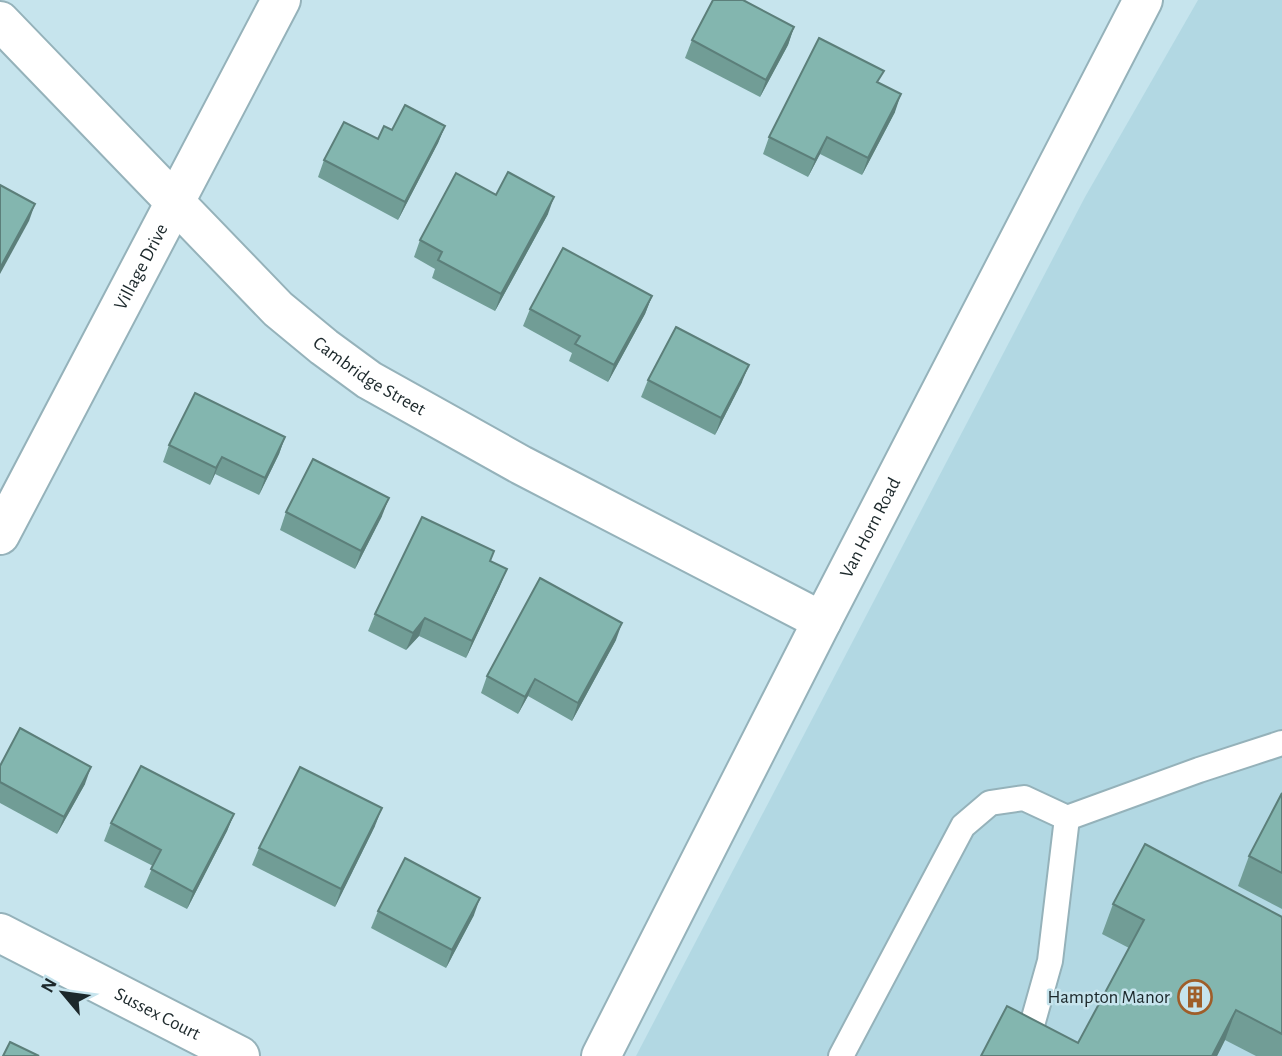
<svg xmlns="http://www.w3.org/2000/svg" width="1282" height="1056" font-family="'Alegreya Sans',sans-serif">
	<rect width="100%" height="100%" fill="#c6e4ed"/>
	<path fill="#b2d8e3" d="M1198 0H1282V1056H636L1085 197Z"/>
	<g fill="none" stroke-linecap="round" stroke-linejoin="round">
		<g stroke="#95b2ba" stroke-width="28">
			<g id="service">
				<path d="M1025 1050 1050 961 1067 818"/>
				<path d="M841 1056 963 826 990 803 1024 798 1067 818 1199 770 1282 743"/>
			</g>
		</g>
		<g stroke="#95b2ba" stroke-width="42">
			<g id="minor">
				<path id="s1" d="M0 21 278 309 324 347 369 380 521 465 822 621"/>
				<path id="s2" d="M0 535 281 0"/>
				<path id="s3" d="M0 933 240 1056"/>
			</g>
		</g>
		<g stroke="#95b2ba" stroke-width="42">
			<g id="secondary">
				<path id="s4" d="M601 1056 822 621 1143 0"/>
			</g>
		</g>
		<use href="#service" stroke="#fff" stroke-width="24"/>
		<use href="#minor" stroke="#fff" stroke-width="38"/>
		<use href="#secondary" stroke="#fff" stroke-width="38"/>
	</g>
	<g fill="#719d96">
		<path d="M794 27 788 45 760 97 685 58 692 40Z"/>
		<path d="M879 83 895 112 862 175 820 154 808 177 763 154 769 137Z"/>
		<path d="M445 126 438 143 398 220 318 177 324 160 378 139 392 130Z"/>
		<path d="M496 195 548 214 495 311 432 278 435 269 414 257 420 240Z"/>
		<path d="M652 296 645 314 608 382 569 361 572 353 523 326 530 309Z"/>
		<path d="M648 380 742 382 715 435 641 397Z"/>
		<path d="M285 437 279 454 259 495 215 474 210 485 163 462 169 445Z"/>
		<path d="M286 512 382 516 355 569 280 530Z"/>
		<path d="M494 551 490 561 500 586 466 658 419 636 406 650 368 631 375 614Z"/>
		<path d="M616 640 572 721 528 696 518 714 481 693 487 676Z"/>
		<path d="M0 766 85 784 57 834 0 803Z"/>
		<path d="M1282 793V909L1238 886 1249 856Z"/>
		<path d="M234 814 227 831 187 909 144 887 153 866 104 841 111 823Z"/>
		<path d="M375 826 335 907 252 865 259 848Z"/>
		<path d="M1113 904 1282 917V1056H1256L1225 1040 1217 1056H981L1078 1043 1129 948 1102 934Z"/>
		<path d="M378 911 474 915 446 968 371 928Z"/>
	</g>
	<g fill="#5c7f7a">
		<path d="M794 27 788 45 760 97 766 80Z"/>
		<path d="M901 94 895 112 862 175 868 158Z"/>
		<path d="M445 126 438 143 398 220 405 202Z"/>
		<path d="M827 137 820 154 808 177 815 160Z"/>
		<path d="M554 197 548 214 495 311 501 294Z"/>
		<path d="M35 204 29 221 0 274V268Z"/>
		<path d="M652 296 645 314 608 382 614 365Z"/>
		<path d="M749 365 742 382 715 435 721 418Z"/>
		<path d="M285 437 279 454 259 495 265 478Z"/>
		<path d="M222 457 215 474 210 485 216 468Z"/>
		<path d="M389 498 382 516 355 569 361 551Z"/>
		<path d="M507 569 500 586 466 658 472 641Z"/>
		<path d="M425 618 419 636 406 650 413 633Z"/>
		<path d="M622 623 616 640 572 721 578 703Z"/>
		<path d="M535 679 528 696 518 714 525 697Z"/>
		<path d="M91 767 85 784 57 834 64 817Z"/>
		<path d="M382 808 375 826 335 907 341 889Z"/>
		<path d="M234 814 227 831 187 909 193 892Z"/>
		<path d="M480 898 474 915 446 968 452 950Z"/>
		<path d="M1236 1010 1225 1040 1217 1056H1212Z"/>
	</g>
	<g fill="#83b6af" stroke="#5c7f7a" stroke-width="2">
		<path d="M713 0H743L794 27 766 80 692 40Z"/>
		<path d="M819 38 884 71 877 82 901 94 868 158 827 137 815 160 769 137Z"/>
		<path d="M405 105 445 126 405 202 324 160 344 122 378 139 384 126 392 130Z"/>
		<path d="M508 172 554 197 501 294 438 260 442 252 420 240 456 173 496 195Z"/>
		<path d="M0 185 35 204 0 268Z"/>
		<path d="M563 248 652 296 614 365 575 344 580 336 530 309Z"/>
		<path d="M676 327 749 365 721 418 648 380Z"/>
		<path d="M195 393 285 437 265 478 222 457 216 468 169 445Z"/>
		<path d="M313 459 389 498 361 551 286 512Z"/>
		<path d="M422 517 494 551 490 561 507 569 472 641 425 618 413 633 375 614Z"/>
		<path d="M540 578 622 623 578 703 535 679 525 697 487 676Z"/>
		<path d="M20 728 91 767 64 817 0 782V766Z"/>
		<path d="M141 766 234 814 193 892 151 869 161 850 111 823Z"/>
		<path d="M300 767 382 808 341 889 259 848Z"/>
		<path d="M1282 793V873L1249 856Z"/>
		<path d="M1145 844 1282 917V1034L1236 1010 1212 1056H981L1007 1006 1078 1043 1144 920 1113 904Z"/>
		<path d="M405 858 480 898 452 950 378 911Z"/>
		<path d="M10 1042 39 1056H3Z"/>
	</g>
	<defs>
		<g id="building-ring" transform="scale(1.75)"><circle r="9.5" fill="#c6e4ed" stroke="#9f5e29" stroke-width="1.5"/><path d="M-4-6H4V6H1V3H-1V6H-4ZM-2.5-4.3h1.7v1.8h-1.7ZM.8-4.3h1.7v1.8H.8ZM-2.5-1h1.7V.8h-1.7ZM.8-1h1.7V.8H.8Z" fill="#9f5e29"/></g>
	</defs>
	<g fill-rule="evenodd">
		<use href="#building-ring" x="1195" y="997"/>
	</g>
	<g text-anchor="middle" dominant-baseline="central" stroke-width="5" stroke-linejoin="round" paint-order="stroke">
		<g font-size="19" fill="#1c282b" stroke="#c6e4ed">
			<text stroke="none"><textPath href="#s2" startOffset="303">Village Drive</textPath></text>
			<text stroke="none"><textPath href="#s1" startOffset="514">Cambridge Street</textPath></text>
			<text stroke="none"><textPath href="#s4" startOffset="593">Van Horn Road</textPath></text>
			<text stroke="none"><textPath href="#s3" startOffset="177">Sussex Court</textPath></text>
		</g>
		<g font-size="19" fill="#1c282b" stroke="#c6e4ed" text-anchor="end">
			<text x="1170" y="997">Hampton Manor</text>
		</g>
	</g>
	<g transform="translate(63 993) rotate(299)" stroke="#c6e4ed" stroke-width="5" paint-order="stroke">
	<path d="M0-5L12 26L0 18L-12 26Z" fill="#1c282b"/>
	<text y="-10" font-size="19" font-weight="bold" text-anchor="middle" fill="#1c282b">N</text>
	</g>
</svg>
